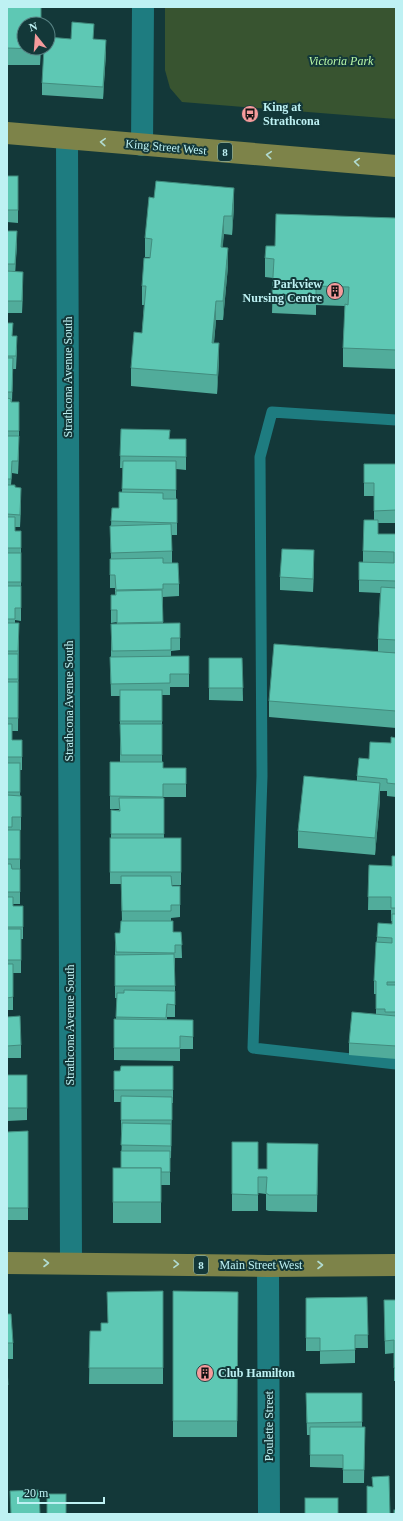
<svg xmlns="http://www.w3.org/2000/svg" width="403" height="1521" font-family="Georgia,serif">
	<rect width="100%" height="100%" fill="#133839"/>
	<path fill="#385430" d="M165 7H396V119L182 102 170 88 165 70Z"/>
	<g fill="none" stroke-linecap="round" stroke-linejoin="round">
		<path stroke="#1e7c80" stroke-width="11" d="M396 420 272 412 260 457 262 776 253 1048 396 1064"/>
		<g stroke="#1e7c80" stroke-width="22">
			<path d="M67 139 71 1263"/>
			<path d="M142 145 143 7"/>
			<path d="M268 1266 269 1514"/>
		</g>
		<g stroke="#7d8349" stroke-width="22">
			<path d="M7 133 396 166"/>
			<path d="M7 1263 268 1266 396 1265"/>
		</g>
	</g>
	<g fill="#51ac9b">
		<path d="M7 7 41 48 40 65H7Z"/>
		<path d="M71 39H94L106 52 103 99 42 95V83Z"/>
		<path d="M7 176H18V223L7 222Z"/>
		<path d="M234 206 232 235 224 234 222 247 228 266 223 320H216L214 343 219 361 217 394 131 386V368L142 333 144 305H142V286L150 257H145V238Z"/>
		<path d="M396 218V369L343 367V348L345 306 316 305V315L272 313 273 278 265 277V258L275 246Z"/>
		<path d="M7 231 17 244 15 271 23 284 22 313H7Z"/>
		<path d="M7 323 17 349 16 369H13L12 402H19V449L18 474 12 473 11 485 15 487 21 500 20 527H15V531H21V621L15 620V623H19L18 731H12V740H22V770H20V796H21V830H12H20V904H13V906H23V939H21V973H13V1010H7Z"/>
		<path d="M121 429 170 439H186V470L176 469V499H177V535H172V563L179 584V596L163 597V624L180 623V650L171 651V656H189V687H170V695H162V762L163 768H186V797H163L164 838H181V885H172V886H180V917L171 918V921L173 932H181L182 958H175V1017H167V1020H193V1049H180V1061L114 1060V1019H116L117 998H115V933H120L122 921 121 884H110V838H111V810H119V809H110V762H120V696H111L110 657H111V624H117V622L111 623V595H115V588H110V559H111L110 526H111L112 508H119L122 492 123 468H120Z"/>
		<path d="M364 464H396V523H378V534H396V525V653L378 652V639L380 593 359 592V580L363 562V551L374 520V496H364Z"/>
		<path d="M314 563 313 592 280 590V577Z"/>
		<path d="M396 653V728L269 717V701Z"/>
		<path d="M209 658H242L243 701 209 700Z"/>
		<path d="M396 738V797L387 796V791H380V800L375 855 298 848V831L357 781V776L369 759 391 743Z"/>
		<path d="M396 856V1059L349 1055V1043L376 1014V994H374V981L377 937 392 924V921H391V910H368L369 865 392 866Z"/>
		<path d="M7 1017 21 1045V1058H7Z"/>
		<path d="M173 1066V1103H172L171 1158H170V1185H161V1223H113V1168H121L122 1133H121V1102H114V1071H120Z"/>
		<path d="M7 1075H27V1120L7 1121Z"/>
		<path d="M28 1131V1220H7V1132Z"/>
		<path d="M232 1142 258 1169H267L318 1144 317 1212 269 1211 266 1210V1194L258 1193V1211H232Z"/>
		<path d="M163 1291V1384H89L90 1331H101L108 1323Z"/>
		<path d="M173 1291 238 1292 237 1437H173Z"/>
		<path d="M367 1297 368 1348H355V1363L320 1364V1351H306V1298Z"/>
		<path d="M384 1300H396V1381H394V1353L385 1354Z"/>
		<path d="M7 1314 13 1343V1359H7Z"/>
		<path d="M7 1369 8 1385V1401H7Z"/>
		<path d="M306 1393H362V1427H365L364 1483H343V1468L310 1467V1435H307Z"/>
	</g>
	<g fill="#428c7e">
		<path d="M106 40V52L103 99V87Z"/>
		<path d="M234 188V206L232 235V216Z"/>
		<path d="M224 216V234L221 265V247Z"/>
		<path d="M17 231V244L15 277V264Z"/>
		<path d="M228 248V266L223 320V301Z"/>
		<path d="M23 272V284L22 313V301Z"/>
		<path d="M216 301V320L212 361V343Z"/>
		<path d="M219 343V361L217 394V375Z"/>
		<path d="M19 436V449L18 474V461Z"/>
		<path d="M21 488V500L20 527V515Z"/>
		<path d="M314 550V563L313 592V579Z"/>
		<path d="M380 783V800L375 855V838Z"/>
	</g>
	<g fill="#5ec8b4" stroke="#428c7e">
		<path d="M7 7H41V24H24V48H40V49L7 48Z"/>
		<path d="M72 22 94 24 93 39 106 40 103 87 42 83 44 48H48V37L71 39Z"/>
		<rect x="7" y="176" width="11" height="34"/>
		<path d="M156 181 234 188 232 216H224L221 247 228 248 223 301H216L212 343H219L217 375 131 368 134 332 142 333 146 286H142L144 258H150L152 239 145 238 149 197 154 198Z"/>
		<path d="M276 214 396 218V350L343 348 345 304 348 305 349 287 316 286V296L272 294 274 259 265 258 266 246H275Z"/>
		<path d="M7 231H17L15 264H7Z"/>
		<path d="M7 271 23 272 22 301H7Z"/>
		<path d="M7 323H13L12 336H17L16 356H7Z"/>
		<path d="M7 358H13L12 392H7Z"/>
		<path d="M7 398 11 399V402H19V431H7Z"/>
		<path d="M121 429 170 430 169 439H186V457L120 456Z"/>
		<path d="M7 436H19L18 461H12L11 479H7Z"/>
		<path d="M123 461H176V490L122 489Z"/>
		<path d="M364 464H396V510L374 511V483H364Z"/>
		<path d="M7 485H15V487L21 488 20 515 7 514Z"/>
		<path d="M119 492 163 493V499H177V523L111 521 112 508H119Z"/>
		<path d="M7 517H15V531H21V548H7Z"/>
		<path d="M364 520H378V534H396V525V581L359 580V562L394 563V552L363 551Z"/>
		<path d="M171 524 172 551 111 553 110 526Z"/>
		<path d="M282 549 314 550 313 579 280 577Z"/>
		<rect x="7" y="553" width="14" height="29"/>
		<path d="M163 558V563H178L179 584H163V589L116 590 115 575H110V559Z"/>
		<path d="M7 586H21V608H15V619H7Z"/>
		<path d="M381 587 396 588V640L378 639Z"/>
		<path d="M162 590 163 622 117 623V610H111V595H116V591Z"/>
		<path d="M7 623H19L18 651H7Z"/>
		<path d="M180 623V638H171V650L112 651 111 624Z"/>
		<path d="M274 644 396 653V711L269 701Z"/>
		<rect x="7" y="654" width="11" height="25"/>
		<path d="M189 656V674H170V683L111 684 110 657Z"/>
		<path d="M209 658H242L243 688H209Z"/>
		<rect x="7" y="682" width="11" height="36"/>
		<rect x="120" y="690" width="42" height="31"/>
		<path d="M7 724H12V740H22V757H7Z"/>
		<path d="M120 724H162V755H121Z"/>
		<path d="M391 737 396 738V784L387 783V779L357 776 359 758 369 759 370 742 391 743Z"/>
		<path d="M110 762H163V768H186V784H163V797L110 796Z"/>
		<rect x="7" y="763" width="13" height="29"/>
		<path d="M304 776 380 783 375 838 298 831Z"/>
		<path d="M7 795 21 796V817H12V827H7Z"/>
		<path d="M119 798H164V834H111V810L120 811Z"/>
		<rect x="7" y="830" width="13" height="29"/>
		<rect x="110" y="838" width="71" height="34"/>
		<path d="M392 856H396V908H391V897H368L369 865 392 866Z"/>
		<path d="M7 864H11L12 869H20V892H7Z"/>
		<path d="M121 876H171L172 886H180V905H171V911H122Z"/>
		<path d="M7 897H13V906H23V927H7Z"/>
		<path d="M392 914H396V982H387V985H396V1012H385V1009H376V981H374L376 942 392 943V938L377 937 378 923 392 924Z"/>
		<path d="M121 921H173V932H181L182 945H175V953L116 952 115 933H120Z"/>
		<rect x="7" y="929" width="14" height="31"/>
		<path d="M174 954 175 986H115V955Z"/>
		<path d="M7 964H13V997L7 998Z"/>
		<path d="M124 990 175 991V1005L167 1004 166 1018 116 1017 117 993H124Z"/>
		<path d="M352 1012 396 1016V1046L349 1043Z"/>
		<path d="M20 1016 21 1045 7 1046V1017Z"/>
		<path d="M114 1019 193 1020V1037L180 1036V1048H114Z"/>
		<path d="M121 1066H173V1090H114V1071H120Z"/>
		<rect x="7" y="1075" width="20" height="33"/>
		<path d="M121 1096 172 1097V1120H121Z"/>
		<path d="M122 1123 171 1124V1146L121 1145Z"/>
		<path d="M28 1131V1208H7V1132Z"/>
		<path d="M232 1142H258V1169H267V1143L318 1144 317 1195H269L266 1193 267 1177H258V1195L232 1194Z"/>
		<path d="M121 1151H170V1172H161V1168H121Z"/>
		<rect x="113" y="1168" width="48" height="34"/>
		<path d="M163 1291V1368H89L90 1331H101V1323H108L107 1292Z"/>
		<path d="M173 1291 238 1292 237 1421H173Z"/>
		<path d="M367 1297 368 1335H355V1350L320 1351V1338H306V1298Z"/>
		<path d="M384 1300H396V1368H394V1340L385 1341Z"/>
		<path d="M7 1314H11L13 1343H7Z"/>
		<path d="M7 1369 8 1385H7Z"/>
		<path d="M306 1393H362V1422L307 1423Z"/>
		<path d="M310 1427H365L364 1470H343V1455H310Z"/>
		<path d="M389 1476 390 1514H367V1486L373 1487 372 1477Z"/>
		<path d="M39 1490 40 1514H11L10 1491Z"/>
		<rect x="47" y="1494" width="19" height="20"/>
		<rect x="305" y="1498" width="33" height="16"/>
		<rect x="394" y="1510" width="2" height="4"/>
	</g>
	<defs><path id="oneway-chevron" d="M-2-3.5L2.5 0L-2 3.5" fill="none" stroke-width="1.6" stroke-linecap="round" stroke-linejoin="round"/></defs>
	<g stroke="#b1dbd1">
		<use href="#oneway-chevron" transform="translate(103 142) rotate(-176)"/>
		<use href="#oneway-chevron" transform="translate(269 155) rotate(-175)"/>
		<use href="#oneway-chevron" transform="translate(357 162) rotate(-175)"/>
		<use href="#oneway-chevron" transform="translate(46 1263)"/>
		<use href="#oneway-chevron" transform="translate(176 1264) rotate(1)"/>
		<use href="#oneway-chevron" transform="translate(320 1265)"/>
	</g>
	<defs>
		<g id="bus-disc" transform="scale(0.9)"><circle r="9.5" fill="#f59b9c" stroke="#133839"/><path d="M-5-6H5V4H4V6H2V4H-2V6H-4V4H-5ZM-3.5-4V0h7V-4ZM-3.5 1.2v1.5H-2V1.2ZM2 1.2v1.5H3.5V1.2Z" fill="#111"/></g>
		<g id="building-disc" transform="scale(0.9)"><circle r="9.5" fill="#f59b9c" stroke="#133839"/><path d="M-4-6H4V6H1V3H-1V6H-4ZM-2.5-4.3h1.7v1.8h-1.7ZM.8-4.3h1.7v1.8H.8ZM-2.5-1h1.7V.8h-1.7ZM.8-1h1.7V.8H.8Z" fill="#111"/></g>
	</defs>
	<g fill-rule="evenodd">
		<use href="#bus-disc" x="250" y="114"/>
		<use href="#building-disc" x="335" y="291"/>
		<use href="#building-disc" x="205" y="1373"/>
	</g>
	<g text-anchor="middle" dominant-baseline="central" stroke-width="4" stroke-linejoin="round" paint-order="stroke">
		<g fill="#133839" stroke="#8bbabb" stroke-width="1">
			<rect x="218" y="143" width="14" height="18" rx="3"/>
			<rect x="194" y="1256" width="14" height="18" rx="3"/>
		</g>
		<g font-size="11" font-weight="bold" fill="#bef1f3">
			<text x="225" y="152">8</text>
			<text x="201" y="1265">8</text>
		</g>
		<g font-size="12" font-style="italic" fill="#b8f7a6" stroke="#133839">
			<text x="341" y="61">Victoria Park</text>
		</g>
		<g font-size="12" font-weight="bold" fill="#bef1f3" stroke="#133839" text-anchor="start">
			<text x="263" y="107">King at<tspan x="263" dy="14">Strathcona</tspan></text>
			<text x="322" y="284" text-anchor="end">Parkview<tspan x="322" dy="14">Nursing Centre</tspan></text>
			<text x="218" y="1373">Club Hamilton</text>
		</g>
		<g font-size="12" fill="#bef1f3" stroke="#133839">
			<text transform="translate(166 147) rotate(5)">King Street West</text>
			<text transform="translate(68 377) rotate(-90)">Strathcona Avenue South</text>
			<text transform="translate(69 701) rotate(-90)">Strathcona Avenue South</text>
			<text transform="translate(70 1025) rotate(-90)">Strathcona Avenue South</text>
			<text x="261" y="1265">Main Street West</text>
			<text transform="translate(269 1426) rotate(-90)">Poulette Street</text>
		</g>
	</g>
	<rect width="403" height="1521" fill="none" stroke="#bef1f3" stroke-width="16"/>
	<g transform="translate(36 36) rotate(343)"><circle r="19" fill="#133839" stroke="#578283"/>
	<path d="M0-3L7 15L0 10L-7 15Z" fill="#f59b9c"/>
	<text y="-6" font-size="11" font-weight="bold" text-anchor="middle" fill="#bef1f3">N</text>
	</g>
	<path d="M18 1497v6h86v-6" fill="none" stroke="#bef1f3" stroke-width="2"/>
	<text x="24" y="1497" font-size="12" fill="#bef1f3" stroke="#133839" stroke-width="3" paint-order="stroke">20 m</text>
</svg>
